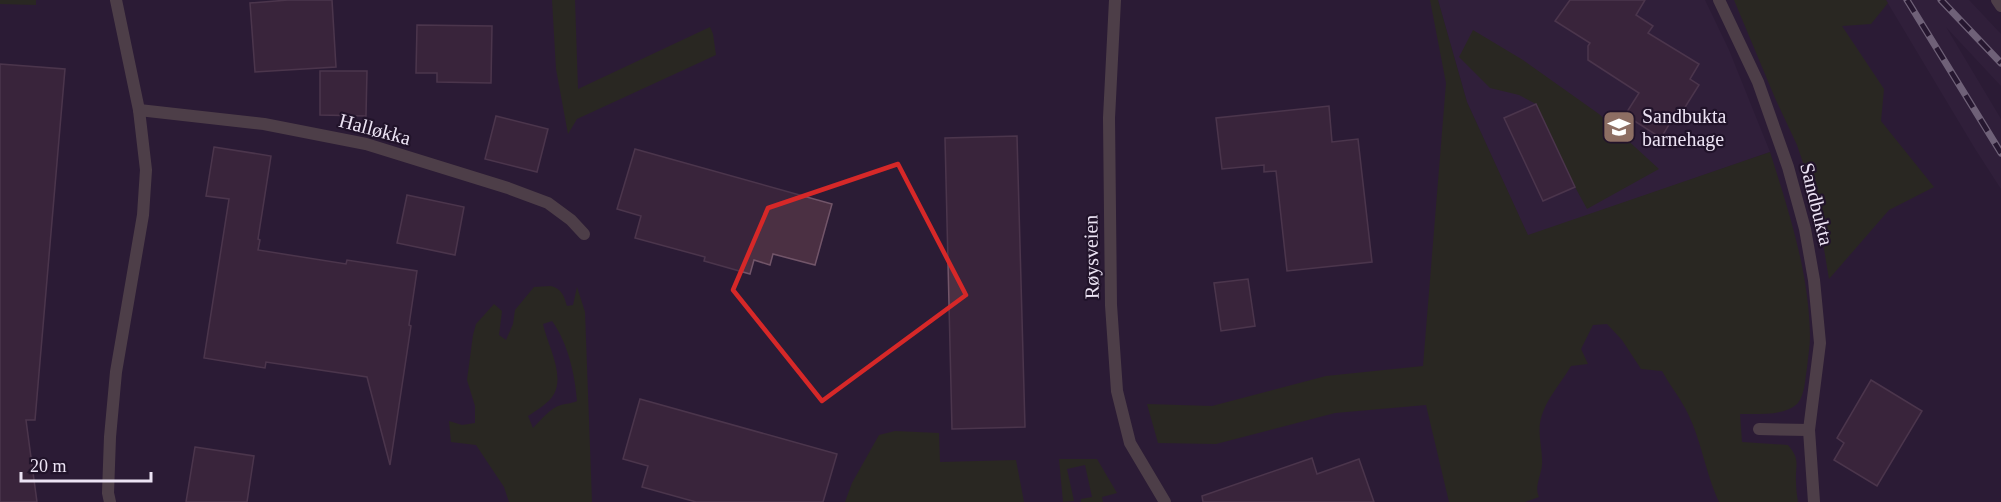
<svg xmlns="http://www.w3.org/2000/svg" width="2001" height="502" font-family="Georgia,serif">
	<rect width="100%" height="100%" fill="#2b1c35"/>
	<g fill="#362442">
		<path d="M1438 0H1705L1729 50 1770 152 1528 236 1467 102Z"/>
		<path d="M1886 0H1969L2001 34V86L1946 27 2001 119V189L1974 147Z"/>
	</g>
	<g fill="#27350c" fill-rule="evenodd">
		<path d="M0 0H36V5L0 4Z"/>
		<path d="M552 0H575L578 89 710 27 713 34 716 55 577 119 568 134 556 69Z"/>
		<path d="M1430 0H1438L1467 102 1528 235 1770 152C1789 212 1809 272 1810 336 1810 346 1808 357 1807 368 1805 379 1805 394 1798 403 1786 416 1756 414 1740 414L1742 442 1788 445C1801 460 1795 465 1796 482 1796 489 1797 495 1798 502H1719C1705 472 1701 437 1685 408 1678 395 1669 384 1662 371L1641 369 1622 340 1607 324 1593 325 1581 349 1588 364 1571 366C1560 385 1544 401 1540 423 1538 437 1543 452 1542 465 1541 476 1534 487 1539 497L1525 502H1449L1426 405 1335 413 1216 444 1158 443 1147 404 1212 406 1326 376 1423 366 1446 83Z"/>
		<path d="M1734 0H1886L1888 3 1871 24 1842 26 1884 89 1881 121 1934 187 1889 210 1829 279 1816 201 1797 145 1775 98Z"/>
		<path d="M1473 30 1523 60 1599 114 1659 169 1587 209 1575 187 1536 104 1519 95 1490 88 1459 57Z"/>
		<path d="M551 286C562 289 564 296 567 306L573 305 577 287 585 312 592 502H509L504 487 476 445 451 442 449 421 462 425 475 423V406L467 380 473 335 476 324 494 304 502 311 499 335 506 340 513 324 515 310 534 287ZM552 321C568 343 575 375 577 401 571 404 567 403 561 405 550 408 541 420 533 428L528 416C537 410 549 403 554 394 565 374 547 344 543 324Z"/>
		<path d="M895 431 939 433 940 462 1016 460 1024 502H845L852 483 879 435Z"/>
		<path d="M1059 459H1097L1117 493 1102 497 1103 502H1081V499L1092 497 1085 465 1067 469 1074 501 1063 502Z"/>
	</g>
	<g fill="#4b3043" stroke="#725569" stroke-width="1.5">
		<path d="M288 0H332L336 67 255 72 250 3Z"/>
		<path d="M1570 0H1645L1636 15 1653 26 1648 33 1699 64 1690 79 1699 85 1677 120 1673 118 1661 138 1625 115 1639 93 1588 60V46L1590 43 1555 21Z"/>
		<path d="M417 25 492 26 491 83 437 82V73H416Z"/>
		<path d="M0 64 65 69 35 420H26L37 502H0Z"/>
		<path d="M320 71H367L366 116 320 115Z"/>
		<path d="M1536 104 1575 187 1543 201 1504 118Z"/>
		<path d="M1329 106 1332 142 1358 139 1372 262 1287 271 1276 171 1264 172V165L1222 169 1216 118Z"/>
		<path d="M496 116 548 129 537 172 485 159Z"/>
		<path d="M1017 136 1025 427 952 429 945 138Z"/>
		<path d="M214 147 271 156 258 239 260 240 258 250 346 264 347 260 417 271 409 325 411 326 390 465 367 377 266 362 265 368 204 358 229 199 206 196Z"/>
		<path d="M635 149 832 204 815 265 773 254 770 265 754 260 750 274 704 261 705 257 635 238 641 216 617 209Z"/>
		<path d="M407 195 464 207 455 255 397 243Z"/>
		<path d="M1248 279 1255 326 1221 331 1214 283Z"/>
		<path d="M1871 380 1922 411 1877 486 1834 460 1844 443 1837 438Z"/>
		<path d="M640 399 837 454 823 502H696L642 487 648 466 623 459Z"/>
		<path d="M195 447 254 456 247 502H186Z"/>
		<path d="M1312 458 1317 474 1359 459 1374 502H1203L1202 496Z"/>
	</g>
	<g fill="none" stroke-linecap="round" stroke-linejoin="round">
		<g stroke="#776960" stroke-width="12">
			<path d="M1115 0 1109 118 1111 305 1117 391 1130 443 1165 502"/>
			<path d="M1719 0 1758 82 1788 167 1805 229 1814 280 1820 343 1809 430 1814 502"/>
			<path d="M1997 0 2001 6"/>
			<path d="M139 110 264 124 366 144 508 188 548 203 571 220 584 234"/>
			<path d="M1759 429 1809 430"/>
			<path d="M110 502 108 493 110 437 116 372 143 215 146 170 139 110 116 0"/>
		</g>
		<g stroke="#c2b7ca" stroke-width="7">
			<g id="rail">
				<path d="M1907 0 2001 153"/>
				<path d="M1941 0 2001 63"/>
			</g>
		</g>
		<use href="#rail" stroke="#21132a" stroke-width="4.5" stroke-dasharray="14" stroke-linecap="butt"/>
	</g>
	<path d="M0 0H2001V502H0ZM898 164 966 295 822 401 733 290 768 208Z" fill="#2b1c35" fill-opacity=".55" fill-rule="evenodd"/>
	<path fill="none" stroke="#d62828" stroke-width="4.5" stroke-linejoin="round" d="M898 164 966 295 822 401 733 290 768 208Z"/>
	<defs>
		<g id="school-square" transform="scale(1.725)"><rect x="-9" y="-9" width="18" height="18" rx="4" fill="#8d6e63" stroke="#21132a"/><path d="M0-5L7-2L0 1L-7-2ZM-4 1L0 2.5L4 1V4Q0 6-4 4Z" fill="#fff"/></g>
	</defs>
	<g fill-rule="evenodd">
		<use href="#school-square" x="1619" y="127"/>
	</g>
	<g text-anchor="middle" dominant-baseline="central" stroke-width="4.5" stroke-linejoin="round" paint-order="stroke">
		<g font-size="20" fill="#ece3f4" stroke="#21132a" text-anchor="start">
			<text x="1642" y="116">Sandbukta<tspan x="1642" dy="23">barnehage</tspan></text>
		</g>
		<g font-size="20" fill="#ece3f4" stroke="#21132a">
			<text transform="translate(375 129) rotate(15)">Halløkka</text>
			<text transform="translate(1817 204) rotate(76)">Sandbukta</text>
			<text transform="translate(1091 257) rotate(-91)">Røysveien</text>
		</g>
	</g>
	<path d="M21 472v9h130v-9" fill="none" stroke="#ece3f4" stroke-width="3"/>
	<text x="30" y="472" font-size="18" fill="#ece3f4" stroke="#21132a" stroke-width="4.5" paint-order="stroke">20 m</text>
</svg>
